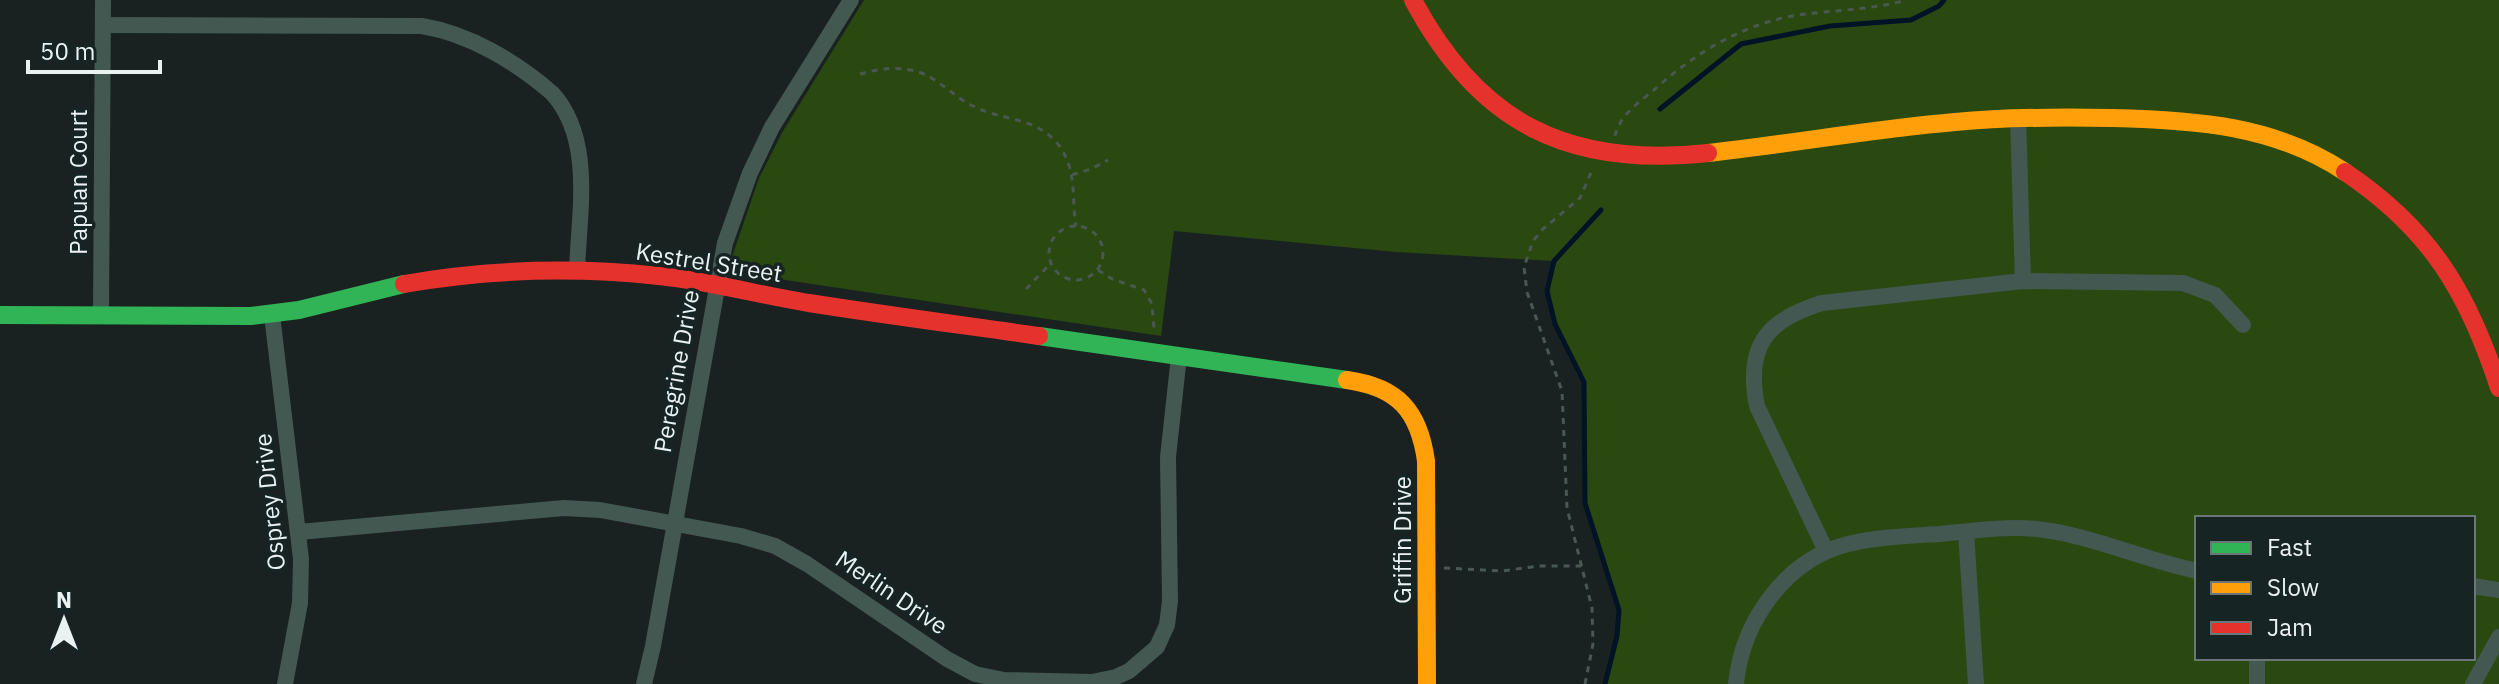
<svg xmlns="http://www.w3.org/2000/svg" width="2499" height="684" font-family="'IBM Plex Sans',sans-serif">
	<rect width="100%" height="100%" fill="#1a2121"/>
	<path fill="#294911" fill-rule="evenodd" d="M864 0H2499V684H1605L1617 636 1619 610 1585 503 1584 382 1555 324 1547 291 1554 261 1396 252 1174 231 1161 336 739 273 732 257 759 178 783 131ZM2197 518H2473V658H2197Z"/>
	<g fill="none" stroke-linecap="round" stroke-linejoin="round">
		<g stroke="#021326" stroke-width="5">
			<path d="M1660 109 1741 44 1830 26 1911 20 1939 6 1944 0"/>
			<path d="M1601 210 1554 261 1547 291 1555 324 1584 382 1585 503 1619 610 1617 636 1605 684"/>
		</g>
		<g stroke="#495852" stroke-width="3" stroke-dasharray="6 6" stroke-linecap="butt">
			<path d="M860 74C878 69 896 66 915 71 938 77 952 96 973 106 1001 121 1034 116 1057 143 1078 169 1071 196 1076 226"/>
			<path d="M1615 136C1619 116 1639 102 1654 90 1695 53 1742 24 1798 15 1834 10 1871 10 1907 0"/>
			<path d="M1072 175 1091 169 1108 160"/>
			<circle cx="1076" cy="253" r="27"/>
			<path d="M1098 270 1112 279 1144 290 1152 304 1154 328"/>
			<path d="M1026 289 1051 263"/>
			<path d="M1444 568 1502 571 1539 566H1582"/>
			<path d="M1585 684 1593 644 1592 608 1567 508 1562 391 1527 292 1524 267 1533 241 1543 229 1580 198 1593 168"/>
		</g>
		<g stroke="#435850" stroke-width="16">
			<path d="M103 25 422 26C470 34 516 62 552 93 594 139 579 212 577 270"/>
			<path d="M2018 118 2023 281"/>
			<path d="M272 315 301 559 300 603 285 684"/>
			<path d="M101 316 103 0"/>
			<path d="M299 532 564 508 600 510 741 536 775 546 807 564 947 659 975 674 1004 680 1092 682 1116 677 1129 671 1157 647 1167 625 1170 601 1168 457 1179 356"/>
			<path d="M1966 532 1976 684"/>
			<path d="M1826 551 1757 406C1745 347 1766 320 1822 303L2023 281 2183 283 2215 295 2243 325"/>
			<path d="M2473 586 2499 590"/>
			<path d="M644 684 653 646 725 243 750 173 772 127 851 0"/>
			<path d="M1736 684C1742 622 1785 560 1848 544 1877 537 1909 536 1939 534 1971 531 2005 526 2037 529 2091 535 2144 560 2197 571"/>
			<path d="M2257 684V658"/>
			<path d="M2473 684 2499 637"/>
		</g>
		<g stroke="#30b455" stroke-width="18">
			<path d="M0 315 251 316 299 310 404 284"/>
			<path d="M1039 336 1347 380"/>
		</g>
		<g stroke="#ff9f0a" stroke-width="18">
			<path d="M1708 153C1791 144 1872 129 1955 122 2007 117 2060 117 2112 118 2195 120 2274 125 2345 172"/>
			<path d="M1347 380C1398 387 1419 411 1426 461L1427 684"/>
		</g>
		<g stroke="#e5322d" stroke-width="18">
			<path d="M1413 0C1479 124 1569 168 1708 153"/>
			<path d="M2345 172C2430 229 2468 292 2499 388"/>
			<path d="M404 284C489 269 574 267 659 276 709 281 759 295 809 303 885 315 962 325 1039 336"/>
		</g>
	</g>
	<g text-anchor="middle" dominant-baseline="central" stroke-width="7" stroke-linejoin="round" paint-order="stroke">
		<g font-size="24" fill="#e9f2f1" stroke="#172424">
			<text transform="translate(78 182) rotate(-90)">Papuan Court</text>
			<text transform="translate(709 262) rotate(9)">Kestrel Street</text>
			<text transform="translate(676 371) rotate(-80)">Peregrine Drive</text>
			<text transform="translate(269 502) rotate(-96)">Osprey Drive</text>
			<text transform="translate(1402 540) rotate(-90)">Griffin Drive</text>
			<text transform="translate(892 592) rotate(34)">Merlin Drive</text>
		</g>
	</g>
	<rect x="2195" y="516" width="280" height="144" fill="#172424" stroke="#6b7676" stroke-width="2"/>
	<rect x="2211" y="542" width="40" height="12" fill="#30b455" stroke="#6b7676" stroke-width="2"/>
	<text x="2267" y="556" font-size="24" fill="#e9f2f1">Fast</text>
	<rect x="2211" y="582" width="40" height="12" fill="#ff9f0a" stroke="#6b7676" stroke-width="2"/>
	<text x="2267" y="596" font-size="24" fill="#e9f2f1">Slow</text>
	<rect x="2211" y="622" width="40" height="12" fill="#e5322d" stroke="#6b7676" stroke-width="2"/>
	<text x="2267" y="636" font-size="24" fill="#e9f2f1">Jam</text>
	<g transform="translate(64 620)" stroke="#172424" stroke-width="6" paint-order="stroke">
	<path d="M0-6L14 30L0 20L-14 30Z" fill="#e9f2f1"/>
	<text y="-12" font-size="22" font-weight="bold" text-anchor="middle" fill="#e9f2f1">N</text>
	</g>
	<path d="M28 60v12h132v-12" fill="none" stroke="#e9f2f1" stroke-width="4"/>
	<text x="40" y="60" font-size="24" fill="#e9f2f1" stroke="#172424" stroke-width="6" paint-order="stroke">50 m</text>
</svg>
